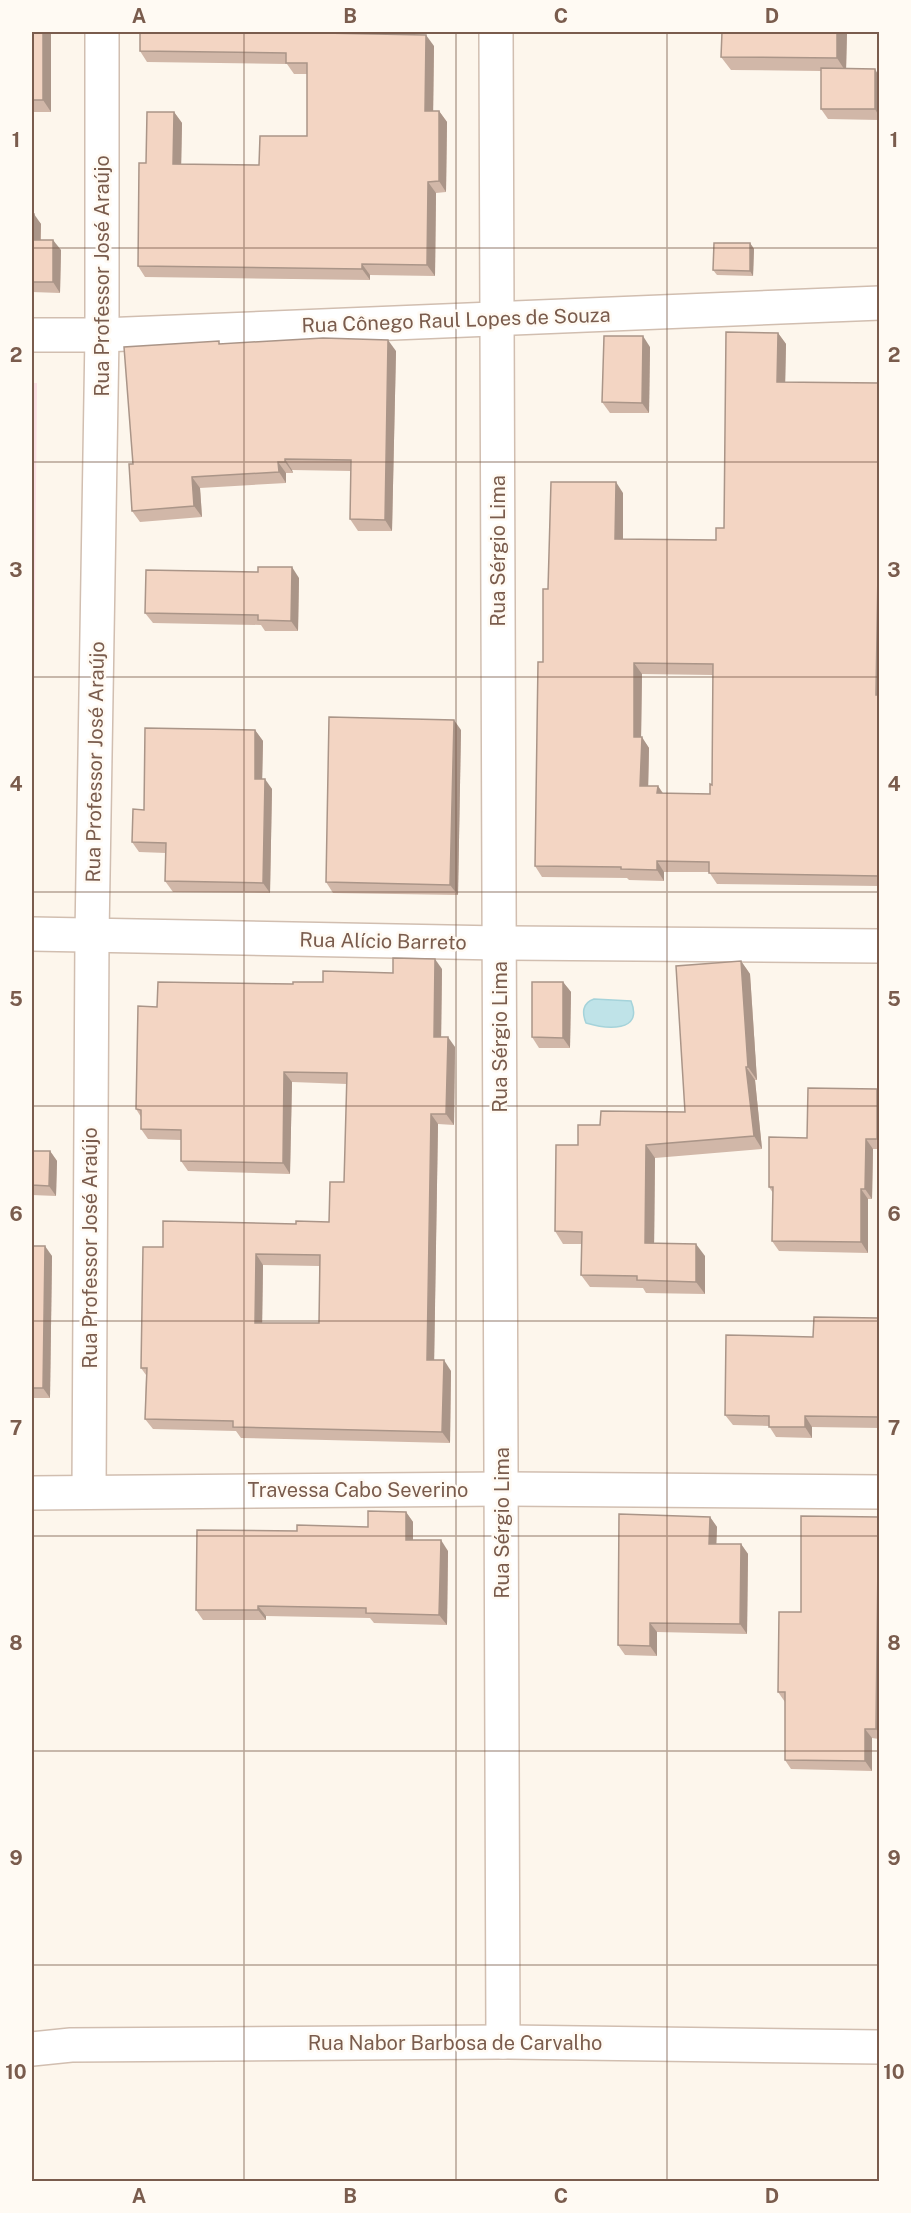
<svg xmlns="http://www.w3.org/2000/svg" width="911" height="2213" font-family="'Public Sans',sans-serif">
	<rect width="100%" height="100%" fill="#fdf6ec"/>
	<path fill="#fbdfe3" d="M32 383H37L32 904Z"/>
	<path fill="#bfe3e8" stroke="#a5d3da" stroke-width="1.5" d="M594 999 631 1001C644 1033 606 1029 586 1023 582 1013 582 1003 594 999Z"/>
	<g fill="none" stroke-linecap="round" stroke-linejoin="round">
		<g stroke="#d1beb0" stroke-width="36">
			<g id="minor">
				<path d="M496 32 503 2042"/>
				<path d="M32 335H102L880 303"/>
				<path d="M32 934 499 943 880 946"/>
				<path d="M89 1492 92 935 102 335V32"/>
				<path d="M32 1493 502 1489 880 1492"/>
				<path d="M32 2049 71 2045 503 2042 880 2047"/>
			</g>
		</g>
		<use href="#minor" stroke="#fff" stroke-width="33"/>
	</g>
	<g fill="#d1b7a8" fill-rule="evenodd">
		<path d="M32 32H58V34H51V112H32Z"/>
		<path d="M140 32H330V33L434 46 433 111H439L447 122 446 192 436 193 435 276 370 275V280L145 277 138 266 146 163 174 112 182 123 181 164 259 165 307 136V74H294L287 64 147 62 140 51Z"/>
		<path d="M722 32H847L846 69 879 76V120L828 119 821 109V71L731 70 721 57Z"/>
		<path d="M32 214 41 224V240L61 250 60 293 32 292Z"/>
		<path d="M750 243 754 249 753 276 717 275 713 270Z"/>
		<path d="M778 333 786 344 785 382 879 383V886L717 884 709 872H664V881L629 880 627 878 542 877 535 866 543 662 548 589 623 493V539L716 540 724 528ZM642 674 713 675 712 785 710 794 663 793 658 786H648L649 748 641 737Z"/>
		<path d="M221 344 396 351 392 531H358L350 519 351 471 292 470 293 473H286V483L200 488 202 517 140 522 132 511 133 464Z"/>
		<path d="M650 347 649 413H610L602 402Z"/>
		<path d="M299 578 298 631H265L261 625 153 623 145 613Z"/>
		<path d="M255 730 263 741 262 779 272 789 270 893 173 892 165 881 166 853 139 852 132 842 144 810Z"/>
		<path d="M461 730 458 895 333 893 326 882Z"/>
		<path d="M741 961 750 974 757 1080H755L762 1149 655 1158 654 1243 705 1256V1294L646 1293 643 1288 590 1287 581 1275 582 1244H563L555 1231 578 1145 600 1125 685 1112Z"/>
		<path d="M442 969 441 1037 455 1047 454 1125 438 1124 434 1360 451 1371 450 1443 241 1438 236 1431 153 1429 145 1419 146 1375 141 1368 163 1247 296 1224 329 1222 344 1182 347 1084 292 1082 290 1174 188 1171 181 1161V1140L148 1139 141 1129V1117L136 1109 157 1007 293 984 323 982 393 973ZM263 1265 319 1266V1323H262Z"/>
		<path d="M563 982 571 992 570 1048H539L532 1037Z"/>
		<path d="M879 1093V1149H873L872 1199H868V1253L779 1251 772 1241 773 1193 769 1187 807 1138Z"/>
		<path d="M32 1151H50L57 1161 56 1196 32 1195Z"/>
		<path d="M32 1246 52 1256 50 1398H32Z"/>
		<path d="M879 1320V1428L812 1427V1438L776 1437 769 1426 733 1425 725 1415 813 1337Z"/>
		<path d="M406 1512 413 1522V1540L448 1551 447 1625 374 1623 370 1618 266 1616V1620H203L196 1610 297 1531 368 1527Z"/>
		<path d="M710 1517 717 1527 716 1544H741L748 1554 747 1634 657 1632V1656L625 1655 618 1645Z"/>
		<path d="M879 1517V1739L872 1738V1771L791 1769 785 1760V1702L778 1692 801 1612Z"/>
	</g>
	<g fill="#aa9588">
		<path d="M43 32H49L51 34V112L43 100Z"/>
		<path d="M837 32H847L846 72 837 58Z"/>
		<path d="M426 35 434 46 433 122 425 111Z"/>
		<path d="M875 69 879 76V116L875 109Z"/>
		<path d="M439 111 447 122 446 192 439 181Z"/>
		<path d="M174 112 182 123 181 175 173 164Z"/>
		<path d="M428 182 436 193 435 276 427 265Z"/>
		<path d="M34 214 41 224 40 250 33 240Z"/>
		<path d="M53 240 61 250 60 293 53 282Z"/>
		<path d="M750 243 754 249 753 276 750 271Z"/>
		<path d="M362 264 370 275V280L362 269Z"/>
		<path d="M778 333 786 344 785 392 777 382Z"/>
		<path d="M643 336 650 347 649 413 642 403Z"/>
		<path d="M388 340 396 351 392 531 385 520Z"/>
		<path d="M285 459 292 470 293 473 285 462Z"/>
		<path d="M278 462 286 473V483L279 472Z"/>
		<path d="M192 477 200 488 202 517 194 506Z"/>
		<path d="M616 482 623 493V550L615 539Z"/>
		<path d="M292 567 299 578 298 631 291 621Z"/>
		<path d="M878 570 879 572V700L876 695Z"/>
		<path d="M634 663 642 674 641 742 642 737 649 748 648 796 640 786 634 737Z"/>
		<path d="M454 720 461 730 458 895 450 885Z"/>
		<path d="M255 730 263 741 262 789 255 779Z"/>
		<path d="M265 779 272 789 270 893 263 883Z"/>
		<path d="M658 786 665 797 657 793Z"/>
		<path d="M657 861 664 872V881L657 870Z"/>
		<path d="M435 959 442 969 441 1047 434 1037Z"/>
		<path d="M741 961 750 974 757 1080 748 1067Z"/>
		<path d="M563 982 571 992 570 1048 563 1038Z"/>
		<path d="M448 1037 455 1047 454 1125 446 1114Z"/>
		<path d="M746 1067 755 1080 762 1149 754 1136Z"/>
		<path d="M284 1072 292 1082 290 1174 283 1163Z"/>
		<path d="M877 1089 879 1093V1143L877 1139Z"/>
		<path d="M431 1114 438 1124 434 1370 427 1360Z"/>
		<path d="M866 1139 873 1149 872 1199 865 1189Z"/>
		<path d="M646 1145 655 1158 654 1255 645 1243Z"/>
		<path d="M50 1151 57 1161 56 1196 49 1186Z"/>
		<path d="M861 1189 868 1199V1253L861 1242Z"/>
		<path d="M696 1244 705 1256V1294L696 1282Z"/>
		<path d="M45 1246 52 1256 50 1398 43 1388Z"/>
		<path d="M256 1254 263 1265 262 1334 255 1323Z"/>
		<path d="M878 1318 879 1320V1377L878 1374Z"/>
		<path d="M444 1360 451 1371 450 1443 442 1432Z"/>
		<path d="M805 1416 812 1427V1438L805 1427Z"/>
		<path d="M406 1512 413 1522V1550L406 1540Z"/>
		<path d="M710 1517 717 1527 716 1554 709 1544Z"/>
		<path d="M441 1540 448 1551 447 1625 439 1615Z"/>
		<path d="M741 1544 748 1554 747 1634 740 1624Z"/>
		<path d="M878 1560 879 1562V1734L876 1729Z"/>
		<path d="M258 1606 266 1616V1620L258 1610Z"/>
		<path d="M650 1623 657 1632V1656L650 1646Z"/>
		<path d="M865 1729 872 1738V1771L865 1761Z"/>
	</g>
	<g fill="#f3d5c3" stroke="#aa9588" stroke-width="1.5" fill-rule="evenodd">
		<rect x="32" y="32" width="11" height="68"/>
		<path d="M140 32H322V33L426 35 425 111H439V181L428 182 427 265 362 264V269L138 266 139 163H146L147 112H174L173 164 259 165 260 136H307V63H286V53L140 51Z"/>
		<path d="M722 32H837V58L721 57Z"/>
		<path d="M821 68 875 69V109H821Z"/>
		<path d="M32 214H34L33 240H53V282H32Z"/>
		<path d="M714 243H750V271L713 270Z"/>
		<path d="M726 332 778 333 777 382 879 383V571L878 570 876 695H879V876L709 873V862L657 861V870L621 869V867L535 866 538 662H543V589H548L551 482H616L615 539 716 540V528H724ZM634 663 713 664 712 785 710 784V794L657 793 658 786H640L642 737H634Z"/>
		<path d="M604 336H643L642 403 602 402Z"/>
		<path d="M323 338 388 340 385 520 350 519 351 460 285 459V462H278L279 472 192 477 194 506 132 511 129 464H133L124 347 219 341V344Z"/>
		<path d="M258 567H292L291 621 258 620V615L145 613 146 570 258 572Z"/>
		<path d="M329 717 454 720 450 885 326 882Z"/>
		<path d="M145 728 255 730V779H265L263 883 165 881 166 843 132 842 133 809 144 810Z"/>
		<path d="M393 958 435 959 434 1037H448L446 1114H431L427 1360H444L442 1432 233 1427V1421L145 1419 147 1368H141L143 1247H163V1221L296 1224V1221L329 1222 330 1182H344L347 1073 284 1072 283 1163 181 1161V1130L141 1129V1110L136 1109 138 1006 157 1007 158 982 293 984V982H323V971L393 973ZM256 1254 320 1255 319 1323H255Z"/>
		<path d="M741 961 748 1067H746L754 1136 646 1145 645 1243 696 1244V1282L637 1280V1276L581 1275 582 1232 555 1231 556 1145H578V1125H600L601 1111 685 1112 676 966Z"/>
		<path d="M532 982H563V1038L532 1037Z"/>
		<path d="M808 1088 877 1089V1139H866L865 1189H861V1242L772 1241 773 1187H769V1137L807 1138Z"/>
		<path d="M32 1151H50L49 1186 32 1185Z"/>
		<path d="M32 1246H45L43 1388H32Z"/>
		<path d="M814 1317 878 1318V1374H879V1417L805 1416V1427H769V1416L725 1415 726 1335 813 1337Z"/>
		<path d="M368 1511 406 1512V1540H441L439 1615 366 1613V1608L258 1606V1610H196L197 1530 297 1531V1525L368 1527Z"/>
		<path d="M619 1514 710 1517 709 1544H741L740 1624 650 1623V1646L618 1645Z"/>
		<path d="M801 1516 879 1517V1560H878L876 1729H865V1761L785 1760V1692H778L779 1612H801Z"/>
	</g>
	<path fill="none" stroke="#7a5c4d" stroke-width="1.5" stroke-opacity="0.55" d="M244 32V2182M456 32V2182M667 32V2182M32 248H880M32 462H880M32 677H880M32 892H880M32 1106H880M32 1321H880M32 1536H880M32 1751H880M32 1965H880"/>
	<g text-anchor="middle" dominant-baseline="central" stroke-width="5" stroke-linejoin="round" paint-order="stroke">
		<g font-size="20" fill="#7a5c4d" stroke="#fffaf3">
			<text transform="translate(102 276) rotate(-90)">Rua Professor José Araújo</text>
			<text transform="translate(456 320) rotate(-2)">Rua Cônego Raul Lopes de Souza</text>
			<text transform="translate(498 551) rotate(-90)">Rua Sérgio Lima</text>
			<text transform="translate(95 762) rotate(-89)">Rua Professor José Araújo</text>
			<text transform="translate(383 941) rotate(1)">Rua Alício Barreto</text>
			<text transform="translate(500 1037) rotate(-90)">Rua Sérgio Lima</text>
			<text transform="translate(90 1248) rotate(-90)">Rua Professor José Araújo</text>
			<text x="358" y="1490">Travessa Cabo Severino</text>
			<text transform="translate(502 1523) rotate(-90)">Rua Sérgio Lima</text>
			<text x="455" y="2043">Rua Nabor Barbosa de Carvalho</text>
		</g>
	</g>
	<rect width="911" height="2213" fill="none" stroke="#fffaf3" stroke-width="66"/>
	<rect x="33" y="33" width="845" height="2147" fill="none" stroke="#7a5c4d" stroke-width="2"/>
	<g font-size="20" text-anchor="middle" font-weight="bold" fill="#7a5c4d">
		<text x="139" y="23">A</text>
		<text x="350" y="23">B</text>
		<text x="561" y="23">C</text>
		<text x="772" y="23">D</text>
		<text x="16" y="147">1</text>
		<text x="894" y="147">1</text>
		<text x="16" y="362">2</text>
		<text x="894" y="362">2</text>
		<text x="16" y="577">3</text>
		<text x="894" y="577">3</text>
		<text x="16" y="791">4</text>
		<text x="894" y="791">4</text>
		<text x="16" y="1006">5</text>
		<text x="894" y="1006">5</text>
		<text x="16" y="1221">6</text>
		<text x="894" y="1221">6</text>
		<text x="16" y="1435">7</text>
		<text x="894" y="1435">7</text>
		<text x="16" y="1650">8</text>
		<text x="894" y="1650">8</text>
		<text x="16" y="1865">9</text>
		<text x="894" y="1865">9</text>
		<text x="16" y="2079">10</text>
		<text x="894" y="2079">10</text>
		<text x="139" y="2203">A</text>
		<text x="350" y="2203">B</text>
		<text x="561" y="2203">C</text>
		<text x="772" y="2203">D</text>
	</g>
</svg>
